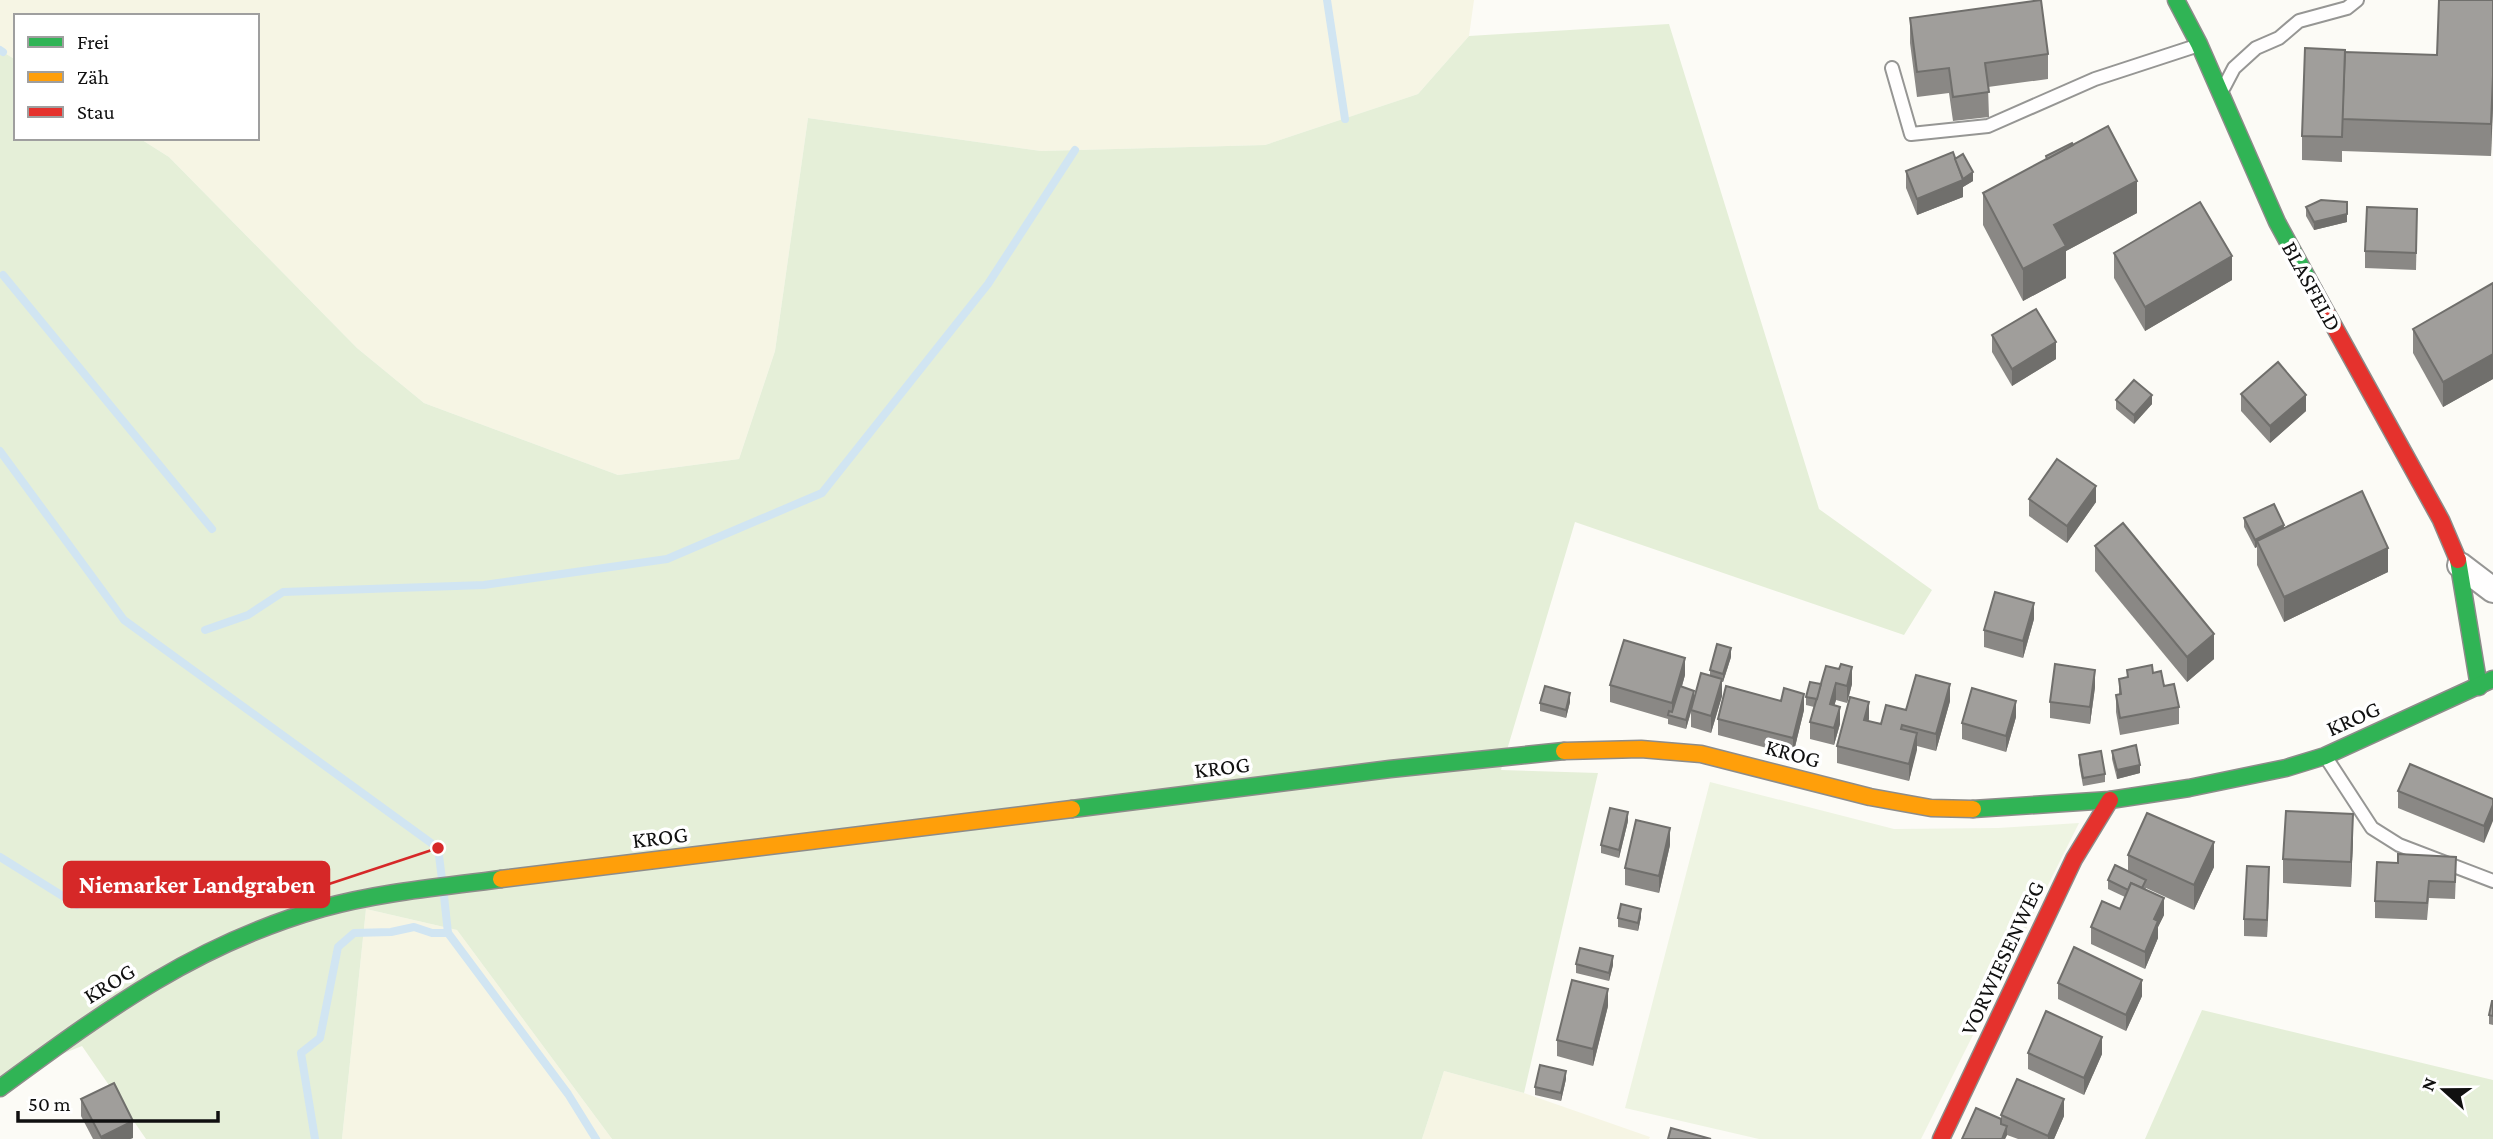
<svg xmlns="http://www.w3.org/2000/svg" width="2493" height="1139" font-family="'Crimson Pro',serif">
	<rect width="100%" height="100%" fill="#fcfbf6"/>
	<g fill="#f6f5e4">
		<path d="M0 0H1474L1469 36 1418 94 1265 145 1041 151 808 118 775 351 739 459 618 475 424 403 357 348 169 157 139 138H257V16H16V60L3 52 0 55Z"/>
		<path d="M366 909 457 930 612 1139H342Z"/>
		<path d="M1444 1071 1524 1093 1650 1137 1649 1139H1422Z"/>
	</g>
	<g fill="#e5efd8">
		<path d="M1669 24 1819 509 1932 590 1904 635 1575 522 1501 770 1598 773 1524 1093 1444 1071 1422 1139H612L457 930 366 909 342 1139H146L82 1046 0 1079V55L3 52 16 60V138H139L169 157 357 348 424 403 618 475 739 459 775 351 808 118 1041 151 1265 145 1418 94 1469 36Z"/>
		<path d="M2202 1010 2493 1080V1139H2145Z"/>
	</g>
	<path fill="#eef4e2" d="M1710 782 1894 829 1998 828 2079 823 1921 1139H1759L1625 1108Z"/>
	<g fill="none" stroke-linecap="round" stroke-linejoin="round">
		<g stroke="#d1e5f2" stroke-width="8">
			<path d="M1327 0 1345 119"/>
			<path d="M0 50 3 52"/>
			<path d="M3 275 212 529"/>
			<path d="M0 451 124 620 438 848 442 879"/>
			<path d="M205 630 248 615 283 592 484 585 667 559 822 493 988 284 1075 150"/>
			<path d="M0 857 77 905"/>
			<path d="M444 896 448 933 568 1094 596 1139"/>
			<path d="M315 1139 301 1053 320 1038 338 947 354 933 391 932 414 927 432 933H448"/>
		</g>
		<g stroke="#969694" stroke-width="16">
			<g id="lane">
				<path d="M1892 68 1911 134 1988 126 2095 79 2199 45"/>
				<path d="M2224 87 2234 68 2256 48 2279 38 2299 21 2347 8 2357 0"/>
				<path d="M2327 759 2372 828 2399 845 2493 881"/>
			</g>
		</g>
		<g stroke="#969694" stroke-width="28">
			<path id="street" d="M2460 565 2493 590"/>
		</g>
		<g stroke="#8d8c8a" stroke-width="19">
			<g id="fast">
				<path d="M2176 0 2199 44 2277 222 2314 290"/>
				<path d="M2458 560 2479 687"/>
				<path d="M1072 809 1390 769 1564 751"/>
				<path d="M1973 809 2110 800 2189 788 2286 768 2325 756 2493 679"/>
				<path d="M0 1088C105 1011 195 944 323 908 381 892 442 887 501 879"/>
			</g>
		</g>
		<g stroke="#8d8c8a" stroke-width="19">
			<g id="slow">
				<path d="M1564 751 1641 749 1701 754 1870 797 1931 808 1973 809"/>
				<path d="M501 879 1072 809"/>
			</g>
		</g>
		<g stroke="#8d8c8a" stroke-width="19">
			<g id="jam">
				<path d="M2314 290 2441 520 2458 560"/>
				<path d="M1941 1139 2074 859 2110 800"/>
			</g>
		</g>
		<use href="#lane" stroke="#fffefe" stroke-width="12"/>
		<use href="#street" stroke="#fffefe" stroke-width="24"/>
		<use href="#fast" stroke="#30b455" stroke-width="16"/>
		<use href="#slow" stroke="#ff9f0a" stroke-width="16"/>
		<use href="#jam" stroke="#e5322d" stroke-width="16"/>
	</g>
	<g fill="#8a8885">
		<path d="M2493 0 2491 156 2342 151V145V162L2302 160V136L2345 52 2437 55Z"/>
		<path d="M1910 18 2048 54V79L1988 87 1989 117 1953 121 1949 93 1917 97 1910 43Z"/>
		<path d="M2046 156 2137 213 2066 251V278L2023 301 1983 225V193L2046 159Z"/>
		<path d="M1955 159 1973 181 1963 187V197L1917 215 1906 188V171Z"/>
		<path d="M2347 202V222L2314 230 2306 216V207Z"/>
		<path d="M2417 226 2416 270 2365 268V251Z"/>
		<path d="M2114 253 2232 280 2145 331 2114 278Z"/>
		<path d="M2493 283V379L2443 407 2413 353V329Z"/>
		<path d="M1992 335 2056 359 2012 386 1992 352Z"/>
		<path d="M2241 394 2306 411 2270 443 2241 411Z"/>
		<path d="M2116 400 2152 404 2134 424 2116 409Z"/>
		<path d="M2029 499 2096 502 2067 543 2029 516Z"/>
		<path d="M2244 518 2284 528 2388 572 2284 622 2257 565V547L2255 548 2244 527Z"/>
		<path d="M2095 546 2214 659 2187 682 2095 571Z"/>
		<path d="M2034 619 2023 658 1984 647V630Z"/>
		<path d="M1731 657 1723 682H1722V696L1711 733 1691 727V712L1686 729 1668 724V719L1610 702V685L1685 675 1682 686 1694 698 1710 676V670Z"/>
		<path d="M1826 666 1852 684 1847 703 1836 700 1834 705 1840 724 1834 745 1810 739V722L1814 707 1806 705V697L1821 684Z"/>
		<path d="M2127 670 2153 673 2164 686 2179 707V724L2120 735 2116 712V695H2119V679L2127 678Z"/>
		<path d="M2095 687 2090 724 2050 718V702Z"/>
		<path d="M1950 701 1936 751 1917 746 1909 781 1837 763V746L1869 719 1868 721 1881 724 1906 710Z"/>
		<path d="M1570 702 1566 718 1540 711V703Z"/>
		<path d="M1804 710 1793 755 1718 735V719Z"/>
		<path d="M2016 717 2006 752 1962 739V723Z"/>
		<path d="M2112 751 2140 773 2117 779 2112 759Z"/>
		<path d="M2079 755 2105 774V782L2083 786 2079 764Z"/>
		<path d="M2398 791 2493 799 2484 843 2398 808Z"/>
		<path d="M1628 821 1619 858 1601 853V845Z"/>
		<path d="M2353 839 2351 887 2283 883V859Z"/>
		<path d="M1670 845 1659 893 1625 885V868Z"/>
		<path d="M2128 855 2214 867 2194 910 2146 888 2145 890 2164 915 2158 927V938L2145 969 2091 944V927L2120 909 2125 897 2108 889V880L2128 871Z"/>
		<path d="M2398 863 2456 873 2455 899 2429 898 2427 920 2375 918V901Z"/>
		<path d="M2269 884 2267 937 2244 936V919Z"/>
		<path d="M1641 917 1638 931 1618 927V918Z"/>
		<path d="M1576 964 1613 965 1609 981 1576 973Z"/>
		<path d="M2058 983 2142 996 2126 1031 2058 999Z"/>
		<path d="M2493 1001V1025L2489 1024V1015Z"/>
		<path d="M1608 1006 1593 1066 1557 1056V1040Z"/>
		<path d="M2028 1053 2102 1054 2084 1095 2028 1069Z"/>
		<path d="M1566 1079 1561 1101 1535 1095V1087Z"/>
		<path d="M81 1099 133 1138 130 1139H93L81 1116Z"/>
		<path d="M2001 1115 2064 1116 2054 1139H2018L2007 1135 2005 1139H1962L2001 1119Z"/>
	</g>
	<g fill="#706f6c">
		<path d="M2493 76V108L2491 156V124Z"/>
		<path d="M1973 172V181L1963 187V197L1917 215V199L1960 180Z"/>
		<path d="M2137 181V213L2066 251V278L2023 301V269L2054 225Z"/>
		<path d="M2347 214V222L2314 230V222Z"/>
		<path d="M2232 256V280L2145 331V307Z"/>
		<path d="M2056 342V359L2012 386V369Z"/>
		<path d="M2493 354V379L2443 407V382Z"/>
		<path d="M2152 395V404L2134 424V415Z"/>
		<path d="M2306 395V411L2270 443V426Z"/>
		<path d="M2096 486V502L2067 543V526Z"/>
		<path d="M2284 525V534L2257 541V547L2255 548V540Z"/>
		<path d="M2388 548V572L2284 622V597Z"/>
		<path d="M2034 603V619L2023 658V641Z"/>
		<path d="M2214 634V659L2187 682V657Z"/>
		<path d="M1731 648V657L1723 682V674Z"/>
		<path d="M1685 658V675L1673 717 1672 716V703Z"/>
		<path d="M1852 667V684L1847 703V686Z"/>
		<path d="M2095 670V687L2090 724V707Z"/>
		<path d="M1722 679V696L1711 733V716Z"/>
		<path d="M1836 683V700L1830 721V704Z"/>
		<path d="M1950 684V701L1936 751V734Z"/>
		<path d="M1694 691V700L1686 729V720Z"/>
		<path d="M1570 693V702L1566 718V710Z"/>
		<path d="M1804 694V710L1793 755V738Z"/>
		<path d="M2016 701V717L2006 752V736Z"/>
		<path d="M1869 702V719L1864 737V720Z"/>
		<path d="M1840 707V724L1834 745V728Z"/>
		<path d="M1917 733V750L1909 781V764Z"/>
		<path d="M2140 765V773L2117 779V770Z"/>
		<path d="M2493 805V821L2484 843V826Z"/>
		<path d="M1628 812V821L1619 858V850Z"/>
		<path d="M2353 814V839L2351 887V862Z"/>
		<path d="M1670 828V845L1659 893V876Z"/>
		<path d="M2214 842V867L2194 910V885Z"/>
		<path d="M2269 867V884L2267 937V920Z"/>
		<path d="M2164 898V915L2158 927V938L2145 969V952L2154 919Z"/>
		<path d="M1641 909V917L1638 931V923Z"/>
		<path d="M1613 956V965L1609 981V973Z"/>
		<path d="M2142 980V996L2126 1031V1015Z"/>
		<path d="M1608 989V1006L1593 1066V1049Z"/>
		<path d="M2102 1037V1054L2084 1095V1078Z"/>
		<path d="M1566 1071V1079L1561 1101V1093Z"/>
		<path d="M2064 1099V1116L2054 1139H2048V1136Z"/>
		<path d="M133 1121V1138L130 1139H101V1137Z"/>
		<path d="M2007 1126V1135L2005 1139H2002Z"/>
	</g>
	<g fill="#a09e9b" stroke="#706f6c" stroke-width="2">
		<path d="M2041 0 2048 54 1985 63 1989 92 1953 97 1949 68 1917 72 1910 18Z"/>
		<path d="M2439 0H2493V76L2491 124 2342 119 2345 52 2437 55Z"/>
		<path d="M2305 48 2345 50 2342 137 2302 136Z"/>
		<path d="M2108 126 2137 181 2054 225 2066 246 2023 269 1983 193Z"/>
		<path d="M2072 143 2073 145 2047 159 2046 156Z"/>
		<path d="M1953 152 1963 180 1917 199 1906 171Z"/>
		<path d="M1963 154 1973 172 1963 179 1955 159Z"/>
		<path d="M2321 200 2347 202V214L2314 222 2306 207Z"/>
		<path d="M2200 202 2232 256 2145 307 2114 253Z"/>
		<path d="M2367 207 2417 209 2416 253 2365 251Z"/>
		<path d="M2493 283V354L2443 382 2413 329Z"/>
		<path d="M2036 309 2056 342 2012 369 1992 335Z"/>
		<path d="M2278 362 2306 395 2270 426 2241 394Z"/>
		<path d="M2134 380 2152 395 2134 415 2116 400Z"/>
		<path d="M2057 459 2096 486 2067 526 2029 499Z"/>
		<path d="M2362 491 2388 548 2284 597 2257 541Z"/>
		<path d="M2274 504 2284 525 2255 540 2244 518Z"/>
		<path d="M2123 523 2214 634 2187 657 2095 546Z"/>
		<path d="M1995 592 2034 603 2023 641 1984 630Z"/>
		<path d="M1624 640 1685 658 1672 703 1610 685Z"/>
		<path d="M1717 644 1731 648 1723 674 1710 670Z"/>
		<path d="M1841 664 1852 667 1847 686 1836 683 1830 704 1840 707 1834 728 1810 722 1826 666 1839 669Z"/>
		<path d="M2055 664 2095 670 2090 707 2050 702Z"/>
		<path d="M2152 665 2153 673 2161 671 2164 686 2174 684 2179 707 2120 718 2116 695 2121 694 2119 679 2128 677 2127 670Z"/>
		<path d="M1701 673 1722 679 1711 716 1691 710Z"/>
		<path d="M1916 675 1950 684 1936 734 1902 725 1901 729 1917 733 1909 764 1837 746 1850 697 1869 702 1864 720 1881 724 1886 705 1906 710Z"/>
		<path d="M1810 682 1821 684 1817 699 1806 697Z"/>
		<path d="M1545 686 1570 693 1566 710 1540 703Z"/>
		<path d="M1680 686 1694 691 1686 720 1668 715 1669 711 1672 712Z"/>
		<path d="M1726 686 1781 701 1784 688 1804 694 1793 738 1718 719Z"/>
		<path d="M1972 688 2016 701 2006 736 1962 723Z"/>
		<path d="M2136 745 2140 765 2117 770 2112 751Z"/>
		<path d="M2101 751 2105 774 2083 778 2079 755Z"/>
		<path d="M2410 764 2493 799V805L2484 826 2398 791Z"/>
		<path d="M1610 808 1628 812 1619 850 1601 845Z"/>
		<path d="M2286 811 2353 814 2351 862 2283 859Z"/>
		<path d="M2147 813 2214 842 2194 885 2128 855Z"/>
		<path d="M1636 820 1670 828 1659 876 1625 868Z"/>
		<path d="M2398 854 2456 857 2455 882 2429 881 2427 903 2375 901 2377 862 2398 863Z"/>
		<path d="M2115 865 2146 880 2142 888 2131 883 2128 890 2108 880Z"/>
		<path d="M2247 866 2269 867 2267 920 2244 919Z"/>
		<path d="M2131 883 2164 898 2154 919 2158 921 2145 952 2091 927 2102 901 2120 909Z"/>
		<path d="M1621 904 1641 909 1638 923 1618 918Z"/>
		<path d="M2074 947 2142 980 2126 1015 2058 983Z"/>
		<path d="M1580 948 1613 956 1609 973 1576 964Z"/>
		<path d="M1572 980 1608 989 1593 1049 1557 1040Z"/>
		<path d="M2492 1001H2493V1016L2489 1015Z"/>
		<path d="M2046 1011 2102 1037 2084 1078 2028 1053Z"/>
		<path d="M1540 1065 1566 1071 1561 1093 1535 1087Z"/>
		<path d="M2017 1079 2064 1099 2048 1136 2001 1115Z"/>
		<path d="M114 1083 133 1121 101 1137 81 1099Z"/>
		<path d="M1976 1108 2001 1119V1124L2007 1126 2002 1139H1962Z"/>
		<path d="M1671 1128 1711 1139H1668Z"/>
	</g>
	<g text-anchor="middle" dominant-baseline="central" stroke-width="7" stroke-linejoin="round" paint-order="stroke">
		<g font-size="23" fill="#101010" stroke="#fff">
			<text transform="translate(2312 286) rotate(61)">BLASFELD</text>
			<text transform="translate(2353 718) rotate(-24)">KROG</text>
			<text transform="translate(1793 753) rotate(15)">KROG</text>
			<text transform="translate(1222 767) rotate(-7)">KROG</text>
			<text transform="translate(660 837) rotate(-7)">KROG</text>
			<text transform="translate(2002 958) rotate(-65)">VORWIESENWEG</text>
			<text transform="translate(109 983) rotate(-32)">KROG</text>
		</g>
	</g>
	<path fill="none" stroke="#d62828" stroke-width="2.5" d="M438 848L329 884"/>
	<circle fill="#d62828" stroke="#fff" stroke-width="2.5" cx="438" cy="848" r="7"/>
	<rect fill="#d62828" stroke="#d62828" stroke-width="2.5" x="64" y="862" width="265" height="45" rx="7"/>
	<g font-size="24" text-anchor="middle" font-weight="bold" fill="#fff">
		<text x="197" y="893">Niemarker Landgraben</text>
	</g>
	<rect x="14" y="14" width="245" height="126" fill="#ffffff" stroke="#9f9f9f" stroke-width="2"/>
	<rect x="28" y="37" width="35" height="10" fill="#30b455" stroke="#9f9f9f" stroke-width="2"/>
	<text x="77" y="49" font-size="21" fill="#101010">Frei</text>
	<rect x="28" y="72" width="35" height="10" fill="#ff9f0a" stroke="#9f9f9f" stroke-width="2"/>
	<text x="77" y="84" font-size="21" fill="#101010">Zäh</text>
	<rect x="28" y="107" width="35" height="10" fill="#e5322d" stroke="#9f9f9f" stroke-width="2"/>
	<text x="77" y="119" font-size="21" fill="#101010">Stau</text>
	<g transform="translate(2444 1090) rotate(291)" stroke="#ffffff" stroke-width="5" paint-order="stroke">
	<path d="M0-5L12 26L0 18L-12 26Z" fill="#101010"/>
	<text y="-10" font-size="19" font-weight="bold" text-anchor="middle" fill="#101010">N</text>
	</g>
	<path d="M18 1111v10h200v-10" fill="none" stroke="#101010" stroke-width="3.5"/>
	<text x="28" y="1111" font-size="21" fill="#101010" stroke="#ffffff" stroke-width="5" paint-order="stroke">50 m</text>
</svg>
